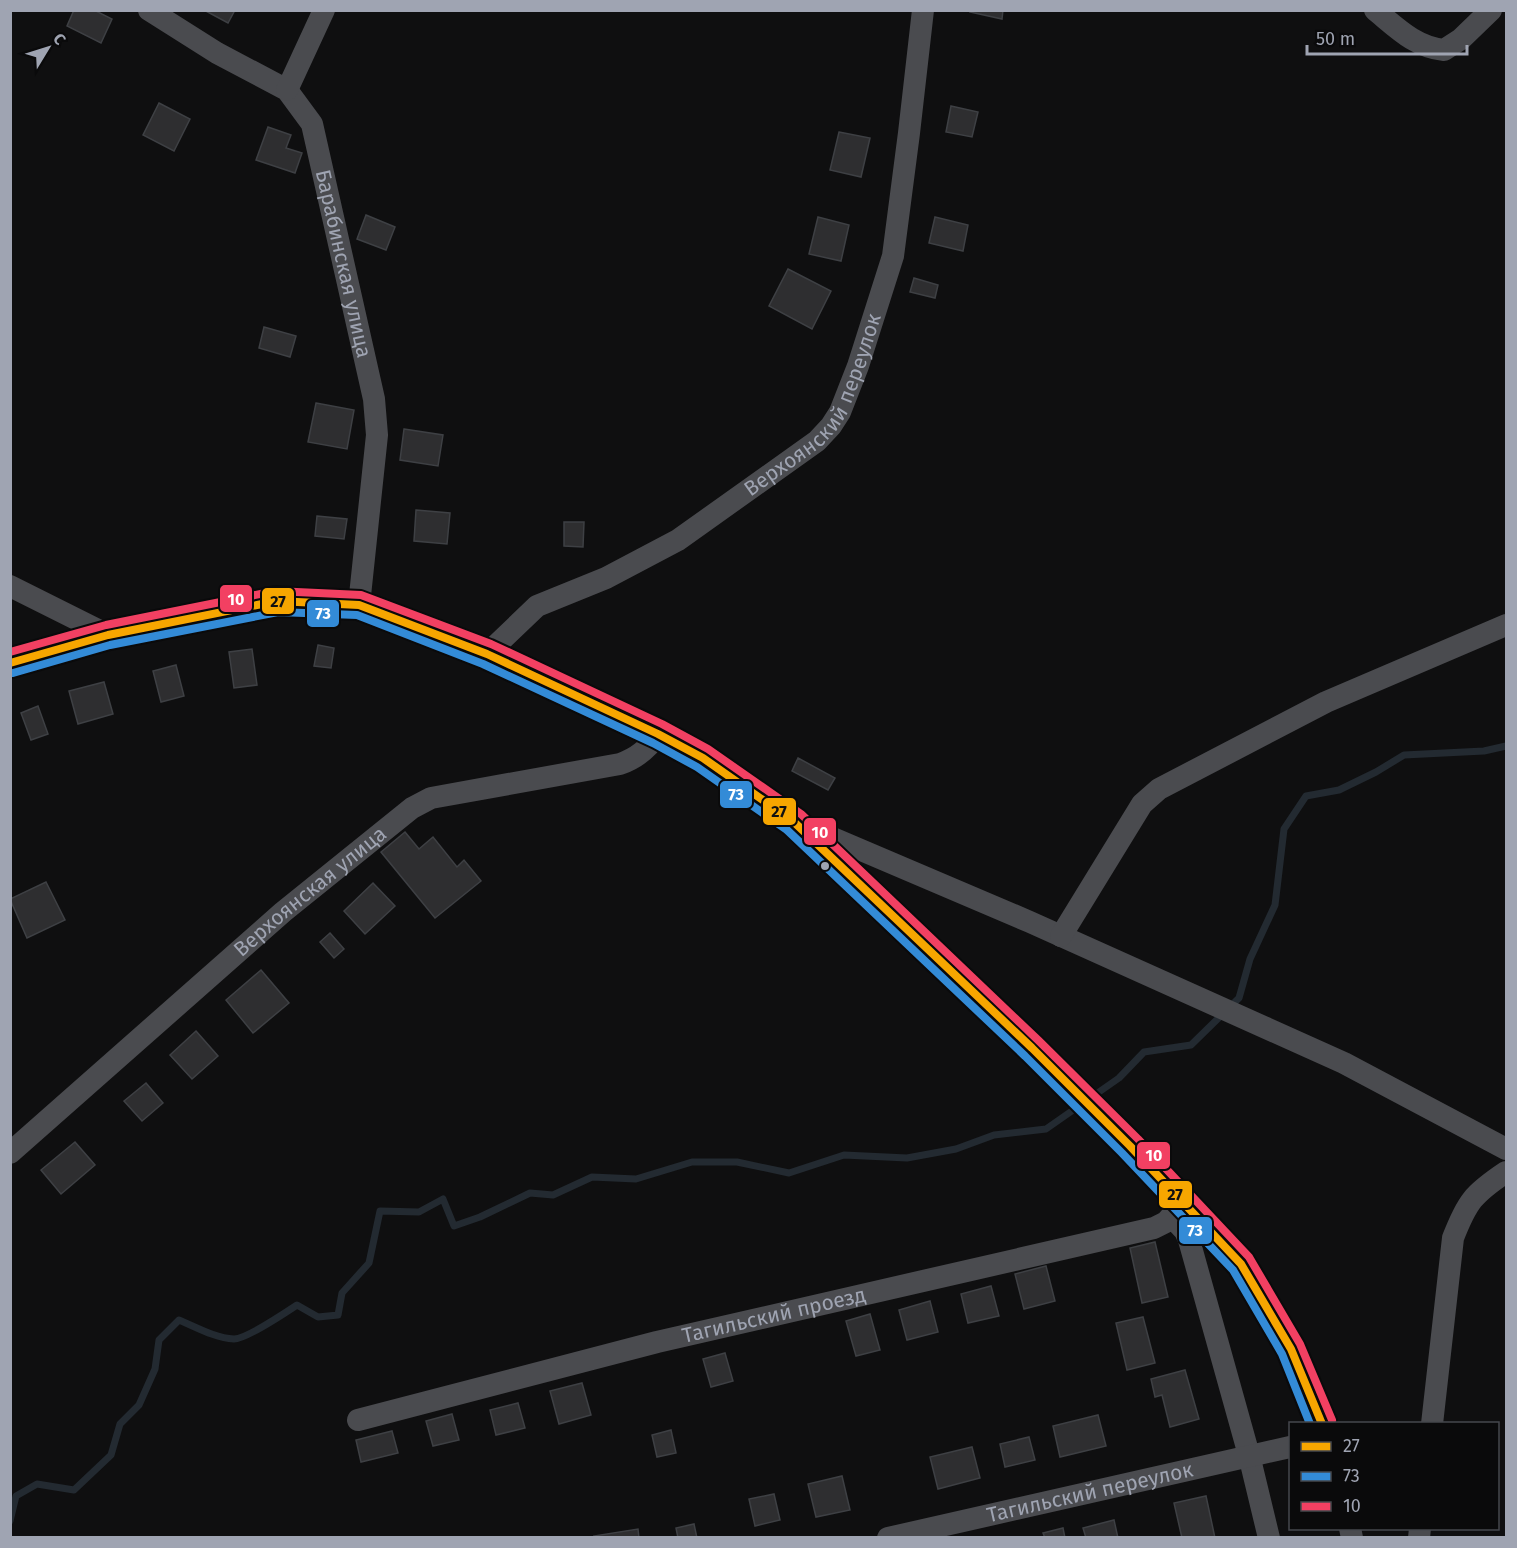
<svg xmlns="http://www.w3.org/2000/svg" width="1517" height="1548" font-family="'Fira Sans',sans-serif">
	<rect width="100%" height="100%" fill="#0f0f10"/>
	<g fill="none" stroke-linecap="round" stroke-linejoin="round">
		<path stroke="#232a31" stroke-width="7" d="M10 1521 16 1496 37 1484 74 1490 111 1455 120 1424 139 1405 155 1369 159 1340 179 1320C196 1327 215 1338 234 1339 246 1339 285 1313 297 1305L318 1317 338 1315 342 1293 369 1263 380 1211 419 1212 443 1199 454 1226 480 1217 530 1193 553 1195 592 1177 636 1179 692 1162H737L789 1173 844 1155 907 1158 956 1149 994 1135 1046 1129 1119 1078 1144 1052 1191 1045 1239 998 1250 959 1275 905 1284 829 1306 796 1339 790 1376 772 1404 755 1484 751 1506 746"/>
	</g>
	<g fill="#2e2e30" stroke="#3e4044" stroke-width="1.5">
		<path d="M74 10H94L112 19 101 43 67 26Z"/>
		<path d="M204 10H235L228 23Z"/>
		<path d="M971 10H1003L1002 19 970 12Z"/>
		<path d="M159 103 190 119 174 151 143 135Z"/>
		<path d="M951 106 978 112 972 137 946 132Z"/>
		<path d="M268 127 291 135 286 148 302 153 295 173 256 160Z"/>
		<path d="M839 132 870 138 861 177 830 170Z"/>
		<path d="M366 215 395 227 386 250 357 239Z"/>
		<path d="M818 217 849 225 841 261 809 254Z"/>
		<path d="M935 217 968 225 963 251 929 243Z"/>
		<path d="M788 269 831 291 812 329 769 306Z"/>
		<path d="M914 278 938 285 935 298 910 292Z"/>
		<path d="M264 327 296 336 290 357 259 348Z"/>
		<path d="M316 403 354 410 347 449 308 442Z"/>
		<path d="M404 429 443 435 438 466 400 460Z"/>
		<path d="M416 510 450 513 447 544 414 541Z"/>
		<path d="M317 516 347 519 344 539 315 536Z"/>
		<path d="M564 522H584L583 547 564 546Z"/>
		<path d="M318 645 334 648 331 668 314 666Z"/>
		<path d="M252 649 257 685 234 688 229 652Z"/>
		<path d="M176 665 184 696 161 702 153 671Z"/>
		<path d="M104 682 113 714 78 724 69 691Z"/>
		<path d="M38 706 48 734 31 740 21 713Z"/>
		<path d="M798 758 835 778 828 790 792 771Z"/>
		<path d="M405 832 419 849 433 837 457 867 464 860 481 881 435 918 381 852Z"/>
		<path d="M46 882 65 920 27 938 10 899Z"/>
		<path d="M373 883 395 906 365 934 344 911Z"/>
		<path d="M330 933 344 949 334 958 320 942Z"/>
		<path d="M261 970 289 1003 253 1033 226 1000Z"/>
		<path d="M196 1031 218 1056 192 1079 170 1055Z"/>
		<path d="M146 1083 163 1103 142 1121 124 1101Z"/>
		<path d="M75 1142 95 1165 61 1194 41 1170Z"/>
		<path d="M1155 1242 1168 1297 1142 1303 1130 1248Z"/>
		<path d="M1046 1266 1055 1301 1024 1309 1015 1274Z"/>
		<path d="M991 1286 999 1316 968 1323 961 1294Z"/>
		<path d="M930 1301 938 1332 907 1340 899 1310Z"/>
		<path d="M870 1314 880 1350 856 1356 846 1321Z"/>
		<path d="M1143 1317 1155 1363 1127 1370 1116 1323Z"/>
		<path d="M725 1353 733 1381 711 1387 703 1359Z"/>
		<path d="M1185 1370 1199 1419 1170 1427 1162 1395 1155 1397 1151 1379Z"/>
		<path d="M582 1383 591 1415 559 1424 550 1391Z"/>
		<path d="M518 1403 525 1428 496 1435 490 1410Z"/>
		<path d="M452 1414 459 1440 433 1446 426 1421Z"/>
		<path d="M1098 1415 1106 1446 1060 1457 1053 1426Z"/>
		<path d="M671 1430 676 1453 657 1457 652 1435Z"/>
		<path d="M392 1431 398 1453 361 1462 356 1440Z"/>
		<path d="M1029 1437 1035 1460 1005 1467 1000 1444Z"/>
		<path d="M972 1447 980 1478 938 1489 930 1457Z"/>
		<path d="M842 1476 850 1510 816 1517 808 1484Z"/>
		<path d="M774 1494 780 1520 755 1526 749 1499Z"/>
		<path d="M1206 1496 1215 1538H1182L1174 1503Z"/>
		<path d="M1114 1520 1118 1538H1086L1083 1528Z"/>
		<path d="M694 1524 697 1538H678L676 1528Z"/>
		<path d="M1063 1528 1065 1538H1045L1043 1533Z"/>
		<path d="M638 1529 639 1538H595L594 1536Z"/>
	</g>
	<g fill="none" stroke-linecap="round" stroke-linejoin="round">
		<g stroke="#4a4b4f" stroke-width="22">
			<path id="s1" d="M149 10 217 53 287 90 312 124 374 399 377 435 359 605"/>
			<path d="M1375 10C1397 28 1415 47 1444 50L1461 39 1491 10"/>
			<path d="M287 90 324 10"/>
			<path d="M10 586 108 635"/>
			<path id="s2" d="M487 654 537 606 606 578 678 540 817 441 831 426 840 412 858 366 893 256 909 133 923 10"/>
			<path d="M10 663 108 635 277 601 359 605 487 654 658 734 703 758 794 822 1032 1048 1130 1146 1241 1264 1291 1349 1322 1424"/>
			<path d="M807 827 1030 922 1344 1063 1506 1149"/>
			<path d="M1061 936 1142 804 1159 789 1326 702 1506 625"/>
			<path id="s3" d="M10 1153 283 912 412 808 431 798 620 764C637 758 648 749 658 734"/>
			<path d="M1172 1217 1185 1231 1189 1240 1249 1455 1269 1538"/>
			<path id="s4" d="M358 1420 657 1342 1154 1228 1166 1222 1183 1203"/>
			<path d="M1432 1424 1453 1238C1467 1202 1473 1194 1506 1172"/>
			<path d="M1350 1528 1352 1538"/>
			<path id="s5" d="M888 1538 1290 1447"/>
			<path d="M1419 1538 1420 1528"/>
		</g>
		<g stroke="#0a0a0b" stroke-width="12">
			<path id="bus-1" d="M10 663 108 635 277 601 359 605 487 654 658 734 703 758 794 822 1032 1048 1130 1146 1241 1264 1291 1349 1322 1424"/>
		</g>
		<g stroke="#0a0a0b" stroke-width="12">
			<path id="bus-2" d="M13 673 110 645 278 612 357 615 483 664 653 743 697 767 787 830 1025 1056 1122 1153 1233 1270 1282 1354 1310 1424"/>
		</g>
		<g stroke="#0a0a0b" stroke-width="12">
			<path id="bus-3" d="M10 652 106 625 275 591 361 595 491 644 662 724 708 749 801 814 1039 1041 1138 1139 1249 1257 1300 1344 1332 1420"/>
		</g>
		<use href="#bus-1" stroke="#f7a600" stroke-width="8"/>
		<use href="#bus-2" stroke="#338bd7" stroke-width="8"/>
		<use href="#bus-3" stroke="#f24062" stroke-width="8"/>
	</g>
	<circle fill="#9fa4b2" stroke="#0a0a0b" stroke-width="2" cx="825" cy="866" r="5"/>
	<g text-anchor="middle" dominant-baseline="central" stroke-width="5" stroke-linejoin="round" paint-order="stroke">
		<g font-size="21" fill="#9fa4b2" stroke="#0a0a0b">
			<text stroke="none"><textPath href="#s1" startOffset="345">Барабинская улица</textPath></text>
			<text stroke="none"><textPath href="#s2" startOffset="423">Верхоянский переулок</textPath></text>
			<text stroke="none"><textPath href="#s3" startOffset="398">Верхоянская улица</textPath></text>
			<text stroke="none"><textPath href="#s4" startOffset="429">Тагильский проезд</textPath></text>
			<text stroke="none"><textPath href="#s5" startOffset="207">Тагильский переулок</textPath></text>
		</g>
	</g>
	<g stroke="#0a0a0b" stroke-width="2">
		<rect x="219" y="584" width="34" height="29" rx="6" fill="#f24062"/>
		<rect x="261" y="587" width="34" height="28" rx="6" fill="#f7a600"/>
		<rect x="306" y="599" width="34" height="29" rx="6" fill="#338bd7"/>
		<rect x="719" y="780" width="34" height="29" rx="6" fill="#338bd7"/>
		<rect x="762" y="797" width="35" height="29" rx="6" fill="#f7a600"/>
		<rect x="803" y="817" width="34" height="29" rx="6" fill="#f24062"/>
		<rect x="1136" y="1141" width="35" height="29" rx="6" fill="#f24062"/>
		<rect x="1158" y="1180" width="35" height="29" rx="6" fill="#f7a600"/>
		<rect x="1178" y="1216" width="35" height="29" rx="6" fill="#338bd7"/>
	</g>
	<g font-size="16" text-anchor="middle" font-weight="bold" fill="#fff">
		<text x="236" y="605">10</text>
		<text x="323" y="619">73</text>
		<text x="736" y="800">73</text>
		<text x="820" y="838">10</text>
		<text x="1154" y="1161">10</text>
		<text x="1195" y="1236">73</text>
	</g>
	<g font-size="16" text-anchor="middle" font-weight="bold" fill="#111">
		<text x="278" y="607">27</text>
		<text x="779" y="817">27</text>
		<text x="1175" y="1200">27</text>
	</g>
	<rect width="1517" height="1548" fill="none" stroke="#9fa4b2" stroke-width="24"/>
	<rect x="1289" y="1422" width="210" height="108" fill="#0a0a0b" stroke="#46484e" stroke-width="1.5"/>
	<rect x="1301" y="1442" width="30" height="9" fill="#f7a600" stroke="#46484e" stroke-width="1.5"/>
	<text x="1343" y="1452" font-size="18" fill="#9fa4b2">27</text>
	<rect x="1301" y="1472" width="30" height="9" fill="#338bd7" stroke="#46484e" stroke-width="1.5"/>
	<text x="1343" y="1482" font-size="18" fill="#9fa4b2">73</text>
	<rect x="1301" y="1502" width="30" height="9" fill="#f24062" stroke="#46484e" stroke-width="1.5"/>
	<text x="1343" y="1512" font-size="18" fill="#9fa4b2">10</text>
	<g transform="translate(48 48) rotate(52)" stroke="#0a0a0b" stroke-width="4.5" paint-order="stroke">
	<path d="M0-4.5L10 22L0 15L-10 22Z" fill="#9fa4b2"/>
	<text y="-9" font-size="16" font-weight="bold" text-anchor="middle" fill="#9fa4b2">С</text>
	</g>
	<path d="M1307 45v9h160v-9" fill="none" stroke="#9fa4b2" stroke-width="3"/>
	<text x="1316" y="45" font-size="18" fill="#9fa4b2" stroke="#0a0a0b" stroke-width="4.5" paint-order="stroke">50 m</text>
</svg>
